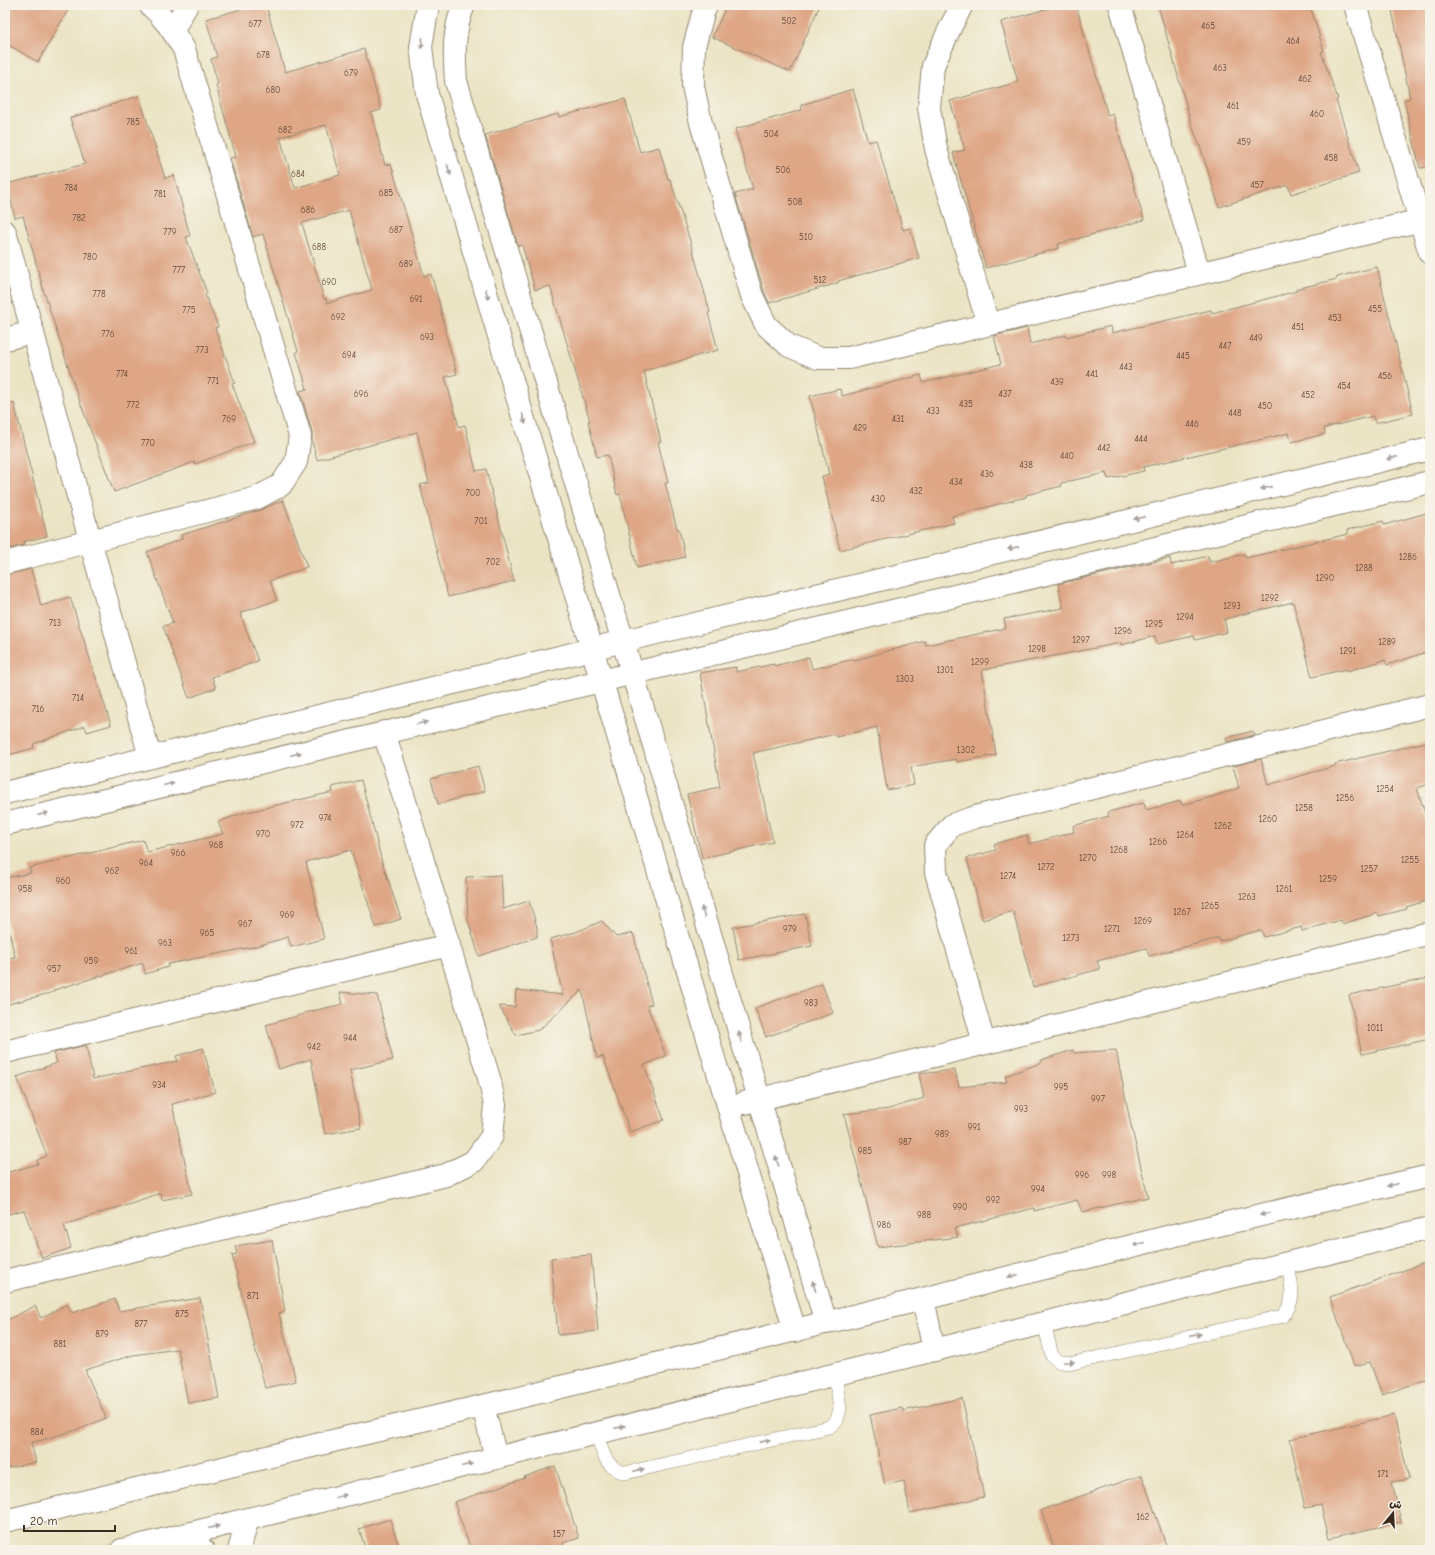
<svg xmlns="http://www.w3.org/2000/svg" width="1435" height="1555" font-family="'Comic Neue','Playpen Sans Arabic',sans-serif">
	<rect width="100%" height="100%" fill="#f7f3e8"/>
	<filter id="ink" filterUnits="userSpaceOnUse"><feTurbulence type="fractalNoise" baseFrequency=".025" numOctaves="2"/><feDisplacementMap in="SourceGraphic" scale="8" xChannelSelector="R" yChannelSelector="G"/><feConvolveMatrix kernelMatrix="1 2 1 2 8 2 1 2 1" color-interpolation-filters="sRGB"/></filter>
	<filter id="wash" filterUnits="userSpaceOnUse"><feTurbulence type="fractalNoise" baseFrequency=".012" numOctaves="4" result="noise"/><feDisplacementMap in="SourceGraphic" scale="16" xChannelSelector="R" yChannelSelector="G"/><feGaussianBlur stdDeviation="0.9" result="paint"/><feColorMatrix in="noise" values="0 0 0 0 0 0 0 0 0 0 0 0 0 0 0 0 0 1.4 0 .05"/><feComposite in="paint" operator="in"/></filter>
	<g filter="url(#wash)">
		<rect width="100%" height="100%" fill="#ebe4c4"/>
		<g id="blocks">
			<g fill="#dea685" fill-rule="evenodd">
				<path d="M5 5H71L38 62 5 43Z"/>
				<path d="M256 5H266L285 72 364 49 381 110 371 113 385 165 391 164 424 276 431 274 439 302 447 338 457 374 445 377 459 427 465 425 476 471 486 469 514 581 448 597 420 485 429 483 417 432 317 460 312 441V432L300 391 307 389 296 352 298 351 263 234 253 237 230 158 236 157 216 85 218 84 211 59 217 57 206 19ZM326 125 340 175 295 188 280 137ZM349 210 372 290 327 303 326 298 324 299 302 223Z"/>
				<path d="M727 5H820L790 72 712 37Z"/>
				<path d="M1060 5H1076L1108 116 1113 114 1144 220 1058 244 1059 248 986 268 953 153 965 150 950 101 1018 82 1001 22Z"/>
				<path d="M1158 5H1310L1324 51 1321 52 1338 99 1336 100 1359 173 1291 194 1288 185 1219 207 1201 149 1192 126Z"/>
				<path d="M1391 5H1430V167L1420 168 1404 100 1410 98Z"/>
				<path d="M853 89 868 142 876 140 903 230 910 228 919 258 838 281V283L769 303 764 291 735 194 753 189 735 129 802 110 801 105Z"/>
				<path d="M139 96 165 178 174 175 190 236 186 237 207 293 205 294 218 327 215 328 235 383 232 384 254 442 195 464 194 462 114 492 77 394 44 292 23 216 15 218 7 184 85 164 70 118Z"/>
				<path d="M625 99 640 152 659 147 668 179H670L691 244 710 312 708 313 718 350 644 371 661 442H658L668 483H665L677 529H679L685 557 637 568 620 494 617 495 608 455 597 457 588 421H590L550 286 535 290 522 245 518 246 485 135 558 114 559 117Z"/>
				<path d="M1377 267 1413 414 1375 423 1373 416 1324 428 1325 434 1291 442 1289 433 1143 467 1144 471 1108 479 1106 473 1061 483 1062 486 1026 495V497L952 516 954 523 840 550 822 476 829 474 810 396 840 389 842 396 921 375 923 383 1001 364 994 336 1027 328 1030 344 1066 335V337L1111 326 1112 333 1211 310 1212 313 1297 291 1296 289 1337 279V277Z"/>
				<path d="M14 403 47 536 23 542 24 545 5 550V404Z"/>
				<path d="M283 500 307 567 270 581 277 600 240 613 258 661 212 677 216 688 189 698 163 626 173 623 147 552 182 539 181 535 260 510Z"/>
				<path d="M1430 512V651L1387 665 1385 660 1347 671 1346 669 1312 677 1293 602 1224 619 1227 632 1195 640 1194 636 1157 644 1155 636 1121 645V643L982 670 996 755 957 762 956 759 911 767 914 785 887 790 877 727 836 737V734L753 753 773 842 702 858 687 794 720 787 700 673 736 667V672L774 664V666L809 657 812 669 854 659 855 660 925 641 926 645 1006 628 1004 619 1063 608 1058 584 1170 558 1171 565 1208 556 1210 562 1245 554 1246 558 1348 534 1347 530 1383 521 1384 525Z"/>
				<path d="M31 569 41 606 70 597 111 725 87 732 85 726 33 744 34 748 5 756V575Z"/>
				<path d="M1253 731 1255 735 1227 742 1226 738Z"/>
				<path d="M1430 741V784L1417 788 1430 829V900L1406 907 1407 909 1379 916 1378 913 1342 924 1341 920 1302 931 1301 927 1264 937 1261 930 1220 941 1219 938 1149 956 1146 948 1097 961 1100 969 1033 987 1013 911 983 920 967 858 996 850 994 844 1027 835 1029 844 1074 832 1073 826 1109 816 1108 812 1144 803 1146 810 1181 801 1182 805 1215 796 1239 788 1233 766 1261 759 1268 785 1335 766V764Z"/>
				<path d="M478 766 485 791 438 804 431 779Z"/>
				<path d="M361 780 382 862 401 919 376 927 351 850 306 862 324 939 291 947 288 937 257 946 168 964V967L145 974 143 963 54 990V992L5 1005V959L15 957 5 913V878L31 873 29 868 143 840 147 852 223 834 218 822 243 813 333 792 332 787Z"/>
				<path d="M501 875 503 909 529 901 537 927V937L479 956 468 920 466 877Z"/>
				<path d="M805 914 812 946 739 960 733 927Z"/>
				<path d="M602 921 616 937 633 933 652 1004 647 1005 666 1056 644 1065 664 1120 630 1132 603 1056 597 1058 582 990 539 1030 516 1035 499 1006 515 1007 516 990 563 995 550 939 576 932Z"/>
				<path d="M1430 978V1039L1362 1054 1349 995Z"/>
				<path d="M822 984 833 1013 766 1037 755 1008Z"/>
				<path d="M340 992 377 995 393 1060 350 1070 361 1128 325 1134 311 1059 279 1069 266 1025 304 1014V1013L343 1004Z"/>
				<path d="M86 1045 93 1079 178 1061 176 1056 203 1048 215 1092 172 1104 192 1194 162 1200 161 1193 64 1225 71 1248 42 1258 24 1210 5 1215V1173L38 1164 37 1160 47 1156 17 1077 57 1063 54 1053Z"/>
				<path d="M1073 1050 1074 1053 1116 1050 1130 1121 1148 1197 1082 1212 1077 1200 1034 1211V1208L955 1228 958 1237 878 1247 844 1114 889 1109 924 1098 919 1074 955 1070 959 1087 1007 1082 1005 1076 1041 1063V1060Z"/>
				<path d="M272 1240 285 1311 279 1313 296 1381 265 1388 232 1255 237 1254 235 1246Z"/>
				<path d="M591 1255 598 1331 558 1335 551 1258Z"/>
				<path d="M1430 1261V1378L1382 1395 1370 1362 1354 1366 1330 1297Z"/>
				<path d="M200 1298 219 1398 188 1403 178 1349 133 1355 85 1370 106 1418 80 1429 31 1443 36 1462 5 1469V1321L35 1306 41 1318 67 1304 72 1313 115 1299 119 1311Z"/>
				<path d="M962 1398 984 1497 910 1513 904 1481 885 1485 870 1415 902 1408 903 1411Z"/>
				<path d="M1394 1415 1409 1479 1392 1482 1401 1522 1329 1538 1321 1505 1305 1508 1290 1439Z"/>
				<path d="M555 1466 579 1538 563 1543 566 1550H471L454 1502 525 1478 524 1477Z"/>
				<path d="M1142 1475 1166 1545 1153 1550H1055L1041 1510Z"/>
				<path d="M390 1519 400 1550H366L359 1529Z"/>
			</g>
		</g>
	</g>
	<g filter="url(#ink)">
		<use href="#blocks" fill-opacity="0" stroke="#938771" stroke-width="1"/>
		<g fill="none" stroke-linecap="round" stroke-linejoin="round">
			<g stroke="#938771" stroke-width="14">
				<g id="service">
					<path d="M1044 1323 1052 1356 1060 1362 1073 1363 1283 1316C1298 1298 1290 1284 1288 1263"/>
					<path d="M596 1433C604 1453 603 1466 625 1473L829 1427 837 1420 840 1409 835 1374"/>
				</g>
			</g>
			<g stroke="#938771" stroke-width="24">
				<g id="minor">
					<path d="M428 5 421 47 427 94 795 1331"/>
					<path d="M464 5C453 31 454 53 456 81L826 1323"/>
					<path d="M707 5 704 10 694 47 693 86 701 123 752 296 766 325 789 346 818 358H849L1430 218"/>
					<path d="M962 5 950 28 933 66 929 108 936 149 988 324"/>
					<path d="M1120 5 1199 273"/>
					<path d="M1355 5 1430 253"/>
					<path d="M173 30 187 5"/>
					<path d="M5 232 150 757"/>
					<path d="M5 339 33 332"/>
					<path d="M5 563 257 498 281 485 296 462 300 436 184 49C174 33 165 18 150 5"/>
					<path d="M5 793 592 649 623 641 1430 449"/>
					<path d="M5 824 1430 482"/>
					<path d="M984 1043 936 872 935 845 952 825 975 817 1430 705"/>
					<path d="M5 1052 449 945"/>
					<path d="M744 1103 1430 933"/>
					<path d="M5 1281 446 1175 474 1161 492 1136 495 1105 489 1078 384 732"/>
					<path d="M923 1299 934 1350"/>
					<path d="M483 1406 496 1458"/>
					<path d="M5 1521 349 1437 483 1406 923 1299 1175 1235 1430 1176"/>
					<path d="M188 1534 203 1550"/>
					<path d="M122 1550 1430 1228"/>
					<path d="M239 1550 248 1519"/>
				</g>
			</g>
			<use href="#service" stroke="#fff" stroke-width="13"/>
			<use href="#minor" stroke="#fff" stroke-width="22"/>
		</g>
		<defs><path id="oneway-solid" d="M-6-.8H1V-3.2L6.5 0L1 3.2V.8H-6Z"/></defs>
		<g fill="#a79f9a">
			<use href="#oneway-solid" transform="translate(422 43) rotate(96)"/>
			<use href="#oneway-solid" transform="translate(449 170) rotate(73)"/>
			<use href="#oneway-solid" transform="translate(487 294) rotate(73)"/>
			<use href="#oneway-solid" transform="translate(524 419) rotate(73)"/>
			<use href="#oneway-solid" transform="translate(1392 458) rotate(167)"/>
			<use href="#oneway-solid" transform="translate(1266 488) rotate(167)"/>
			<use href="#oneway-solid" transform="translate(1139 518) rotate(167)"/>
			<use href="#oneway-solid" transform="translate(1013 548) rotate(167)"/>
			<use href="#oneway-solid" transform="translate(422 723) rotate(-13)"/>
			<use href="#oneway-solid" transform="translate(296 754) rotate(-14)"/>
			<use href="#oneway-solid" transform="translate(169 784) rotate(-14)"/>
			<use href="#oneway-solid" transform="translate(43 814) rotate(-14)"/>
			<use href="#oneway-solid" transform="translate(703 912) rotate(-106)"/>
			<use href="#oneway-solid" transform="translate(740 1037) rotate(-106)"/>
			<use href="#oneway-solid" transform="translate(777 1161) rotate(-107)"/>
			<use href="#oneway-solid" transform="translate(1392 1185) rotate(167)"/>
			<use href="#oneway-solid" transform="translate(1265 1214) rotate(167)"/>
			<use href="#oneway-solid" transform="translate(1139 1244) rotate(166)"/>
			<use href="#oneway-solid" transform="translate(1013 1276) rotate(166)"/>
			<use href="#oneway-solid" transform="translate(814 1286) rotate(-107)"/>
			<use href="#oneway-solid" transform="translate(1196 1335) rotate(-13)"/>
			<use href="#oneway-solid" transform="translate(1069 1362)"/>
			<use href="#oneway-solid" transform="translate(620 1427) rotate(-14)"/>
			<use href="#oneway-solid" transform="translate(765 1441) rotate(-13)"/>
			<use href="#oneway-solid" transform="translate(467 1465) rotate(-14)"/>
			<use href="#oneway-solid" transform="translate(639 1470) rotate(-13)"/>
			<use href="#oneway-solid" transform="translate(341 1496) rotate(-14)"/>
			<use href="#oneway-solid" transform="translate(214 1527) rotate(-14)"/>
		</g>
	</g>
	<g text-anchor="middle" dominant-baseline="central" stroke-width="3.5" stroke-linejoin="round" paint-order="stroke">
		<g font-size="9" fill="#644938">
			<text x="789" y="21">502</text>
			<text x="255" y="24">677</text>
			<text x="1208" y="26">465</text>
			<text x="1293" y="41">464</text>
			<text x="263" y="55">678</text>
			<text x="1220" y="68">463</text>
			<text x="351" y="73">679</text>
			<text x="1305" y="79">462</text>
			<text x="273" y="90">680</text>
			<text x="1233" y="106">461</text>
			<text x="1317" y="114">460</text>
			<text x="133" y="122">785</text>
			<text x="285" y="130">682</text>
			<text x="771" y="134">504</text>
			<text x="1244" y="142">459</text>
			<text x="1331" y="158">458</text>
			<text x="783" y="170">506</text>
			<text x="298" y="174">684</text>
			<text x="1257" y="185">457</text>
			<text x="71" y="188">784</text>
			<text x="386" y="193">685</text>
			<text x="160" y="194">781</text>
			<text x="795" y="202">508</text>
			<text x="308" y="210">686</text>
			<text x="79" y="218">782</text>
			<text x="396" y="230">687</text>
			<text x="170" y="232">779</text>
			<text x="806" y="237">510</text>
			<text x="319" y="247">688</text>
			<text x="90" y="257">780</text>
			<text x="406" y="264">689</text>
			<text x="179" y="270">777</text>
			<text x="820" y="280">512</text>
			<text x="329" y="282">690</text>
			<text x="99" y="294">778</text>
			<text x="416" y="299">691</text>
			<text x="1375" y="309">455</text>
			<text x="189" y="310">775</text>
			<text x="338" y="317">692</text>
			<text x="1335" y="318">453</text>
			<text x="1298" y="327">451</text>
			<text x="108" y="334">776</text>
			<text x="427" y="337">693</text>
			<text x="1256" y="338">449</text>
			<text x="1225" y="346">447</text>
			<text x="202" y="350">773</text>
			<text x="349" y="355">694</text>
			<text x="1183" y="356">445</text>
			<text x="1126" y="367">443</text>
			<text x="122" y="374">774</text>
			<text x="1092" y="374">441</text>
			<text x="1385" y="376">456</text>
			<text x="213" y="381">771</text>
			<text x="1057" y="382">439</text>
			<text x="1344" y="386">454</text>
			<text x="361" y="394">696</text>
			<text x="1005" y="394">437</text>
			<text x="1308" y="395">452</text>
			<text x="966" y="404">435</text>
			<text x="133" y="405">772</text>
			<text x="1265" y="406">450</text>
			<text x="933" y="411">433</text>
			<text x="1235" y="413">448</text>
			<text x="229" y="419">769</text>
			<text x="898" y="419">431</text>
			<text x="1192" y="424">446</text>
			<text x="860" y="428">429</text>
			<text x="1141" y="439">444</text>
			<text x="148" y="443">770</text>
			<text x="1104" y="448">442</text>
			<text x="1067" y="456">440</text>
			<text x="1026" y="465">438</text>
			<text x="987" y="474">436</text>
			<text x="956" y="482">434</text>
			<text x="916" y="491">432</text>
			<text x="473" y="493">700</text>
			<text x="878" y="499">430</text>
			<text x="481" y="521">701</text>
			<text x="1408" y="557">1286</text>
			<text x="493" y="562">702</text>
			<text x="1364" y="568">1288</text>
			<text x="1325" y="578">1290</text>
			<text x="1270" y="598">1292</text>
			<text x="1232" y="606">1293</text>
			<text x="1185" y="617">1294</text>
			<text x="55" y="623">713</text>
			<text x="1154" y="624">1295</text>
			<text x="1123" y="631">1296</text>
			<text x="1081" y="640">1297</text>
			<text x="1387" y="642">1289</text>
			<text x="1037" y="649">1298</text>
			<text x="1348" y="651">1291</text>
			<text x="980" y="662">1299</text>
			<text x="945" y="670">1301</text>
			<text x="905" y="679">1303</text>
			<text x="78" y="698">714</text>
			<text x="38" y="709">716</text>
			<text x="966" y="750">1302</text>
			<text x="1385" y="789">1254</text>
			<text x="1345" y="798">1256</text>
			<text x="1304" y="808">1258</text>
			<text x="325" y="818">974</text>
			<text x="1268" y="819">1260</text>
			<text x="297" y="825">972</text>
			<text x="1223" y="826">1262</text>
			<text x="263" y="834">970</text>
			<text x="1185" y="835">1264</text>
			<text x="1158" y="842">1266</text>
			<text x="216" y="845">968</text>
			<text x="1119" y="850">1268</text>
			<text x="178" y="853">966</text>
			<text x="1088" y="858">1270</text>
			<text x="1410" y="860">1255</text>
			<text x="146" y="863">964</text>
			<text x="1046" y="867">1272</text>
			<text x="1369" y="869">1257</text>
			<text x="112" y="871">962</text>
			<text x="1008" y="876">1274</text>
			<text x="1328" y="879">1259</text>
			<text x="63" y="881">960</text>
			<text x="25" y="889">958</text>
			<text x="1284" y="889">1261</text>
			<text x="1247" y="897">1263</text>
			<text x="1210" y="906">1265</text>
			<text x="1182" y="912">1267</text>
			<text x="287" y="915">969</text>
			<text x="1143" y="921">1269</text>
			<text x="245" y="924">967</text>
			<text x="790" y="929">979</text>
			<text x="1112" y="929">1271</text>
			<text x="207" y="933">965</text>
			<text x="1071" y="938">1273</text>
			<text x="165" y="943">963</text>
			<text x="131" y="951">961</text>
			<text x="91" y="961">959</text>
			<text x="54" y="969">957</text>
			<text x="811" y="1003">983</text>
			<text x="1375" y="1028">1011</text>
			<text x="350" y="1038">944</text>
			<text x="314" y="1047">942</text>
			<text x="159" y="1085">934</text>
			<text x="1061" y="1087">995</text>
			<text x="1098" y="1099">997</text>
			<text x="1021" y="1109">993</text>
			<text x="974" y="1127">991</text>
			<text x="942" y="1134">989</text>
			<text x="905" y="1142">987</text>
			<text x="865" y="1151">985</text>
			<text x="1082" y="1175">996</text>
			<text x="1109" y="1175">998</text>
			<text x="1038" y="1189">994</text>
			<text x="993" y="1200">992</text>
			<text x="960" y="1207">990</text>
			<text x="924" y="1215">988</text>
			<text x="884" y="1225">986</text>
			<text x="253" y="1296">871</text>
			<text x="182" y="1314">875</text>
			<text x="141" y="1324">877</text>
			<text x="102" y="1334">879</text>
			<text x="60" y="1344">881</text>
			<text x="37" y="1432">884</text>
			<text x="1383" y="1474">171</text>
			<text x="1143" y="1517">162</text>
			<text x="559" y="1534">157</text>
		</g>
	</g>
	<rect width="1435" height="1555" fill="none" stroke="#f7f3e8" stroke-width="20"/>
	<g transform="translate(1393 1513) rotate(18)" stroke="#f7f3e8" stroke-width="3" paint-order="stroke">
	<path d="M0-3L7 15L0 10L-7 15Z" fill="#3b2a1e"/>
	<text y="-6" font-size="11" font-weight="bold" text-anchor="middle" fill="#3b2a1e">ش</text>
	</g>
	<path d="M24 1525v6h91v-6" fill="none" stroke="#3b2a1e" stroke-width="2"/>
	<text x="30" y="1525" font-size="12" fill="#3b2a1e" stroke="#f7f3e8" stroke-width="3" paint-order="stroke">20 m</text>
</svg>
